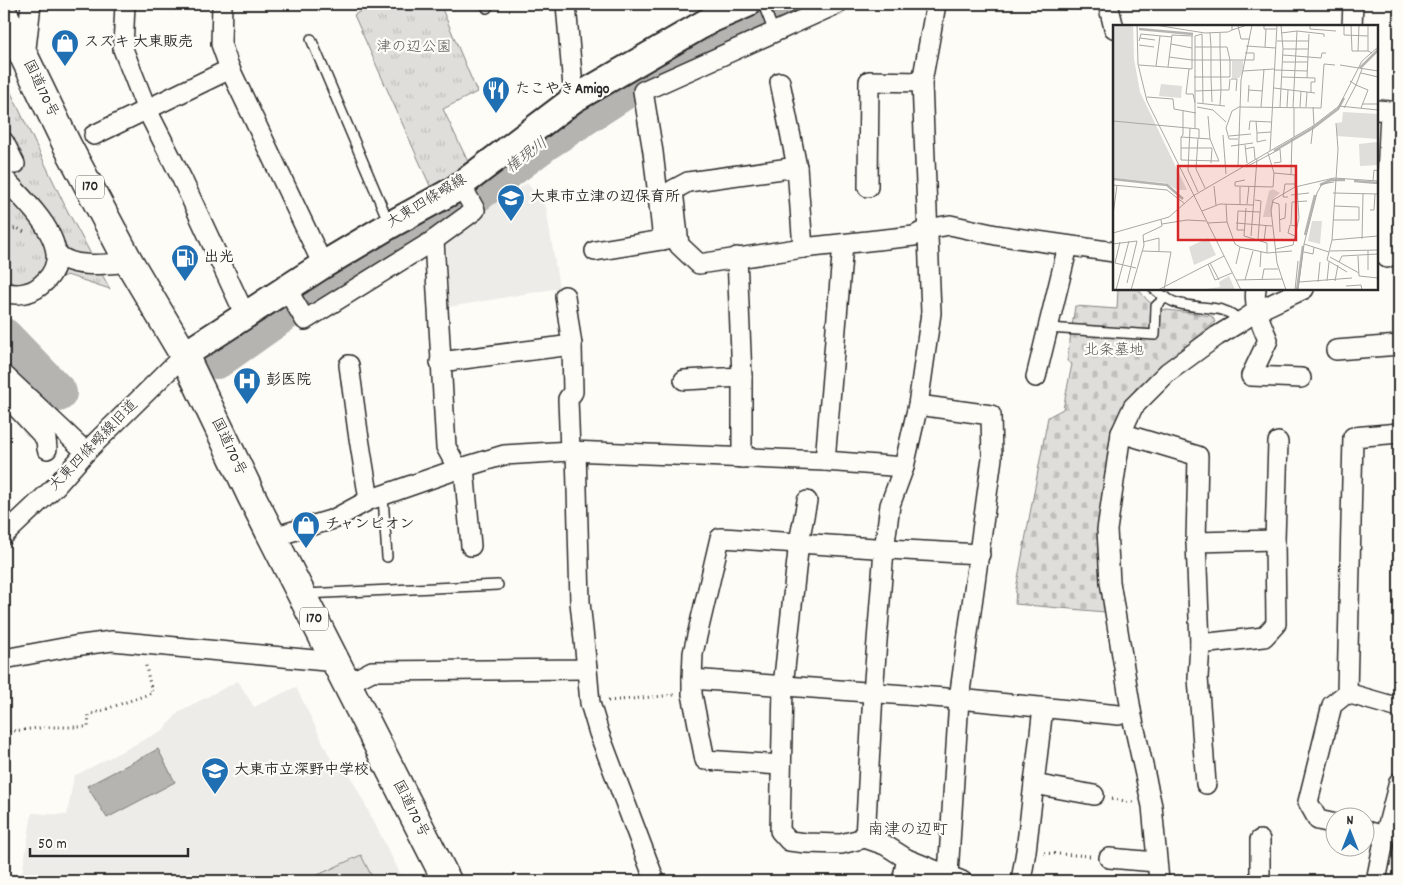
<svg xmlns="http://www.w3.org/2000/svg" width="1403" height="885" font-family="Dekko,'Klee One',sans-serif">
	<defs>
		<pattern id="grass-tufts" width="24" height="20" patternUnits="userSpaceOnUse" patternTransform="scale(1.25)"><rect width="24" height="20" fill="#dfdeda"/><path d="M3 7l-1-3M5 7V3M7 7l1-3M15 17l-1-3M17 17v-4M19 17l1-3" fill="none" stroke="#c0bfbb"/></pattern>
		<pattern id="cemetery-stones" width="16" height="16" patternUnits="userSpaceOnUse" patternTransform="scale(1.25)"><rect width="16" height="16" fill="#dfdeda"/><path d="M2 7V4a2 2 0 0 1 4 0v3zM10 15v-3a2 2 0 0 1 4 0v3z" fill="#c0bfbb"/></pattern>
	</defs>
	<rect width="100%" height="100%" fill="#fdfcf7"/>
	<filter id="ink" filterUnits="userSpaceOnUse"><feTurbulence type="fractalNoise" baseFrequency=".02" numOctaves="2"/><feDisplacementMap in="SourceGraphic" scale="10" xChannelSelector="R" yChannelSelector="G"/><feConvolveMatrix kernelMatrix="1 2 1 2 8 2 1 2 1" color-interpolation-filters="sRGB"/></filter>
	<g filter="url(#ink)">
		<g fill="#edece8">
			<path d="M527 183 546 207 559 288 449 307 446 235Z"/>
			<path d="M238 681 254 707 296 687 330 757 350 775 404 881H21L32 813 67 815 74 776 163 730 180 711Z"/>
		</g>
		<g fill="url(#grass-tufts)" stroke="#858482">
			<path d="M373 4H440L477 92 443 109 470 166 431 188 354 15Z"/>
			<path d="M4 78 67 210 110 289 67 275 4 299Z"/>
		</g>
		<path fill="url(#cemetery-stones)" stroke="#858482" d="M1118 289H1138L1148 301 1160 309 1212 316 1215 322 1137 387 1122 409 1116 430 1100 546 1105 612 1015 604 1016 589 1048 417 1063 409 1072 364 1067 361 1075 306 1117 309Z"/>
		<path fill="#dfdeda" stroke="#858482" d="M361 855 374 881H305Z"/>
		<path fill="#b5b4b1" stroke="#7e7d7b" d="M158 749 175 782 107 818 87 786Z"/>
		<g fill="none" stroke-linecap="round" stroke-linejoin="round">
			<g stroke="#b5b4b1" stroke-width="38">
				<path d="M4 337 58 393"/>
				<path d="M217 360 295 305 464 203 545 142 636 83 722 39 799 4"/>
			</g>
			<g stroke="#2b2b2b" stroke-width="12">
				<g id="lane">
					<path d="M486 4 487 8"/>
					<path d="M763 4 774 32"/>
					<path d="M311 39 389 223"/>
					<path d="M1154 289C1160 294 1170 301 1177 303 1197 310 1227 303 1240 322"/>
					<path d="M1048 328 1155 335 1156 306 1166 297"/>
					<path d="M383 496 387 557"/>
					<path d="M305 594 498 585"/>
				</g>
			</g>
			<g stroke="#2b2b2b" stroke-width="22">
				<g id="street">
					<path d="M125 4 123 49 147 110 182 179 245 315"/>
					<path d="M222 4 221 44 230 69 323 265"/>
					<path d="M566 4 574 99"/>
					<path d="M1108 4 1114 28"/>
					<path d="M1352 26 1353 4"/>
					<path d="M25 57 31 4"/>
					<path d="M780 82 797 167 803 248"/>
					<path d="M1377 110 1390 111 1385 220 1387 258"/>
					<path d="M94 135 230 69"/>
					<path d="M4 142 15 164"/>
					<path d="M797 167 688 182 673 190 679 245 699 264 803 248 914 236 927 229 950 225 996 235 1114 252"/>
					<path d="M4 178C27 204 84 252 40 286 30 294 16 296 4 292"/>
					<path d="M868 187 869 81 922 82"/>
					<path d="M434 240 446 447 458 469"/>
					<path d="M663 240 653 152 643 91 837 4"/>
					<path d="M595 251 674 238"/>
					<path d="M56 252C70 270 109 264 129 262"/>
					<path d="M737 257 742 377V458"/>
					<path d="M286 288 305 320 434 240 475 210 461 185"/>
					<path d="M1256 289C1253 307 1261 323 1268 340L1251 376 1301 378"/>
					<path d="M565 296 572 345 573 392 568 399 570 451"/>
					<path d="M1336 350 1399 345"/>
					<path d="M440 362 572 345"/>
					<path d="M349 365 358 432 369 500"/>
					<path d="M4 375 86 452"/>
					<path d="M1036 377 1068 246"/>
					<path d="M684 380 742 377"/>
					<path d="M4 394 46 439 47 449"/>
					<path d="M918 405 991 415 992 458 959 699 948 875"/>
					<path d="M1121 433 1198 456 1196 542 1200 644 1198 678 1206 784"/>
					<path d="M825 461 843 244"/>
					<path d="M464 467 471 546"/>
					<path d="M807 501 799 542 783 686 780 831 789 841 806 843 841 844 865 838 885 845 907 859 962 881"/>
					<path d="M4 535 56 486 86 452 184 355"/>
					<path d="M273 537 334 519 369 500 458 469 504 455 570 451 825 461 904 467"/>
					<path d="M1196 542 1275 540"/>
					<path d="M1200 644 1264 637 1276 624 1275 540 1278 442"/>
					<path d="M4 659 74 646 112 641 336 662"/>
					<path d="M587 669 590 703 599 733 655 881"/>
					<path d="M692 679 959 699 1119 715"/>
					<path d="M347 684 372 671 587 669 580 602 576 451"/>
					<path d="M1347 693 1353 437 1399 433"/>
					<path d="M781 765 705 760 692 694V679L693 653 720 538C806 543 893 550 980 554"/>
					<path d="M1034 784 1094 795"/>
					<path d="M1336 824 1318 820 1308 802 1332 705 1347 693 1399 708"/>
					<path d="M1366 831 1385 836"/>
					<path d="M865 838 873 693 884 550 890 505 904 467 918 405 931 313 922 82 936 4"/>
					<path d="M1260 840V881"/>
					<path d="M1109 858 1156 862"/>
					<path d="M902 881 907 859"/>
					<path d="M1021 881 1026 851 1043 708"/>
					<path d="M1159 881 1152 806 1132 716 1110 582 1107 530 1121 433 1133 407 1168 372 1217 336 1240 322 1257 311 1304 289"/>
					<path d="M1376 881 1385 836 1399 782"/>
				</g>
			</g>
			<g stroke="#2b2b2b" stroke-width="30">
				<path id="secondary" d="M184 355 323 265 390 225 454 190 574 99 712 19 747 4"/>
			</g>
			<g stroke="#2b2b2b" stroke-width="31">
				<path id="highway" d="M4 15 68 147 129 262 184 355 252 497 447 881"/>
			</g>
			<g stroke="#2b2b2b" stroke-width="3" stroke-dasharray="1 4" stroke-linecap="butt">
				<path d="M4 231 17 228 24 232"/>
				<path d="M608 701 674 695"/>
				<path d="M4 732 48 727H88L89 715 152 693 145 662"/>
				<path d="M1112 799 1133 802"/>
				<path d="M1044 853 1090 856"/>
			</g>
			<use href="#lane" stroke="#fdfcf7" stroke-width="9"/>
			<use href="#street" stroke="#fdfcf7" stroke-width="19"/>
			<use href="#secondary" stroke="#fdfcf7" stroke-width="26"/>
			<use href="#highway" stroke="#fdfcf7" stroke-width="28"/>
		</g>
	</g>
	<defs>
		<g id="shop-pin" transform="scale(1.4375)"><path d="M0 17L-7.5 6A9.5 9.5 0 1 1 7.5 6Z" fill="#1f6fb2" stroke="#fdfcf7"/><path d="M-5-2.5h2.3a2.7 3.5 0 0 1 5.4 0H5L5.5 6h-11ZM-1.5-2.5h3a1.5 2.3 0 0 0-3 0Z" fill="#fff"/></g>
		<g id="restaurant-pin" transform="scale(1.4375)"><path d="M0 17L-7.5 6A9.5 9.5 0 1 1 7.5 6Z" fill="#1f6fb2" stroke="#fdfcf7"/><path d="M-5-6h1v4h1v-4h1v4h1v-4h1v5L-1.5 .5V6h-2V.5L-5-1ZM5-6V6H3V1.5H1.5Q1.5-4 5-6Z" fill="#fff"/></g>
		<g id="school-pin" transform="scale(1.4375)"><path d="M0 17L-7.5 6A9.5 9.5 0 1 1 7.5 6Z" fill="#1f6fb2" stroke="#fdfcf7"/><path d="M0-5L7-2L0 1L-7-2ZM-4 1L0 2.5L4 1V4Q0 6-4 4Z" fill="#fff"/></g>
		<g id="fuel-pin" transform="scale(1.4375)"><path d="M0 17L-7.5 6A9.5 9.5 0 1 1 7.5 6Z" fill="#1f6fb2" stroke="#fdfcf7"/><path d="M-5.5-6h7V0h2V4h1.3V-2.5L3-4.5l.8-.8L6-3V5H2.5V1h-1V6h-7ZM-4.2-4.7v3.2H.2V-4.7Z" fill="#fff"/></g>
		<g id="hospital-pin" transform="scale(1.4375)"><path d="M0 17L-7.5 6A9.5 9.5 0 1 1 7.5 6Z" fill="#1f6fb2" stroke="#fdfcf7"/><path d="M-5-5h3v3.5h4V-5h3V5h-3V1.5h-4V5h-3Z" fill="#fff"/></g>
	</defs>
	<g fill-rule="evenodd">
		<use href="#shop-pin" x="65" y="43"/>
		<use href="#restaurant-pin" x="496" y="90"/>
		<use href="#school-pin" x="511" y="198"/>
		<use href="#fuel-pin" x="185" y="258"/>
		<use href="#hospital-pin" x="247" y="381"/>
		<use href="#shop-pin" x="306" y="525"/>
		<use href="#school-pin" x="215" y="771"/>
	</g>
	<g text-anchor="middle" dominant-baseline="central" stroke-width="4.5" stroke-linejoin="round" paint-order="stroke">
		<g fill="#fdfcf7" stroke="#6a6a68" stroke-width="1">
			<rect x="76" y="175.5" width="28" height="23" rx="4"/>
			<rect x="300" y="607.5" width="28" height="23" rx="4"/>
		</g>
		<g font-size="14" font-weight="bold" fill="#2b2b2b">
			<text x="90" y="187">170</text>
			<text x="314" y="619">170</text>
		</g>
		<g font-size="15" font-weight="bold" fill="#2b2b2b" stroke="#fdfcf7" text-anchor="start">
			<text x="84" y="43">スズキ 大東販売</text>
			<text x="515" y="90">たこやきAmigo</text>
			<text x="530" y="198">大東市立津の辺保育所</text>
			<text x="204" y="258">出光</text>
			<text x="266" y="381">彭医院</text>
			<text x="325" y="525">チャンピオン</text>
			<text x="234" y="771">大東市立深野中学校</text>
		</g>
		<g font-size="15" fill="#585857" stroke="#fdfcf7">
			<text x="414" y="48">津の辺公園</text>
			<text x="1114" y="351">北条墓地</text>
		</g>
		<g font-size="15" fill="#2b2b2b" stroke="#fdfcf7">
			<text transform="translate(40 89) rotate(64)">国道170号</text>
			<text transform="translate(427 202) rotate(-31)">大東四條畷線</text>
			<text transform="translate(94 446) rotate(-46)">大東四條畷線旧道</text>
			<text transform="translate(228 447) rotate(64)">国道170号</text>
			<text transform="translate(410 809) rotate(63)">国道170号</text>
		</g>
		<g font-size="16" font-style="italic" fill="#5b5b5a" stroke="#fdfcf7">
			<text transform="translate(527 156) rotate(-37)">権現川</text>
		</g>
		<g font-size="16" fill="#2b2b2b" stroke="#fdfcf7">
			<text x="908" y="830">南津の辺町</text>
		</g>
	</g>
	<g transform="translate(1113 25)">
		<rect width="265" height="265" fill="#fdfcf7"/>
		<path d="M0 0H20L21 34 27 67 74 165H64L53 158 0 153ZM119 36H130V47L126 53H119ZM230 87 265 89V114L224 111V98L229 97Z" fill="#dfdeda"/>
		<path d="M160 164 167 168 161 173 158 192H150L156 166Z" fill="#dfdeda"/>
		<path d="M0 20a6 6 0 1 1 12 0a6 6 0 1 1-12 0ZM0 27 12 28 9 61 0 60ZM48 59 69 61 68 73 46 71ZM241 90H253L252 105 240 108ZM15 112 39 124V139L29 147H17L8 140 12 116ZM264 117 265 140 247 141 246 119ZM199 196H209L207 219 195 216ZM95 213 103 230 81 240 76 222ZM116 251 122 265H85L107 262 106 257Z" fill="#dfdeda"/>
		<path fill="none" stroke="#b5b4b1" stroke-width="2.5" d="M26 4 80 9M247 43 265 25M161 126 200 103 225 84 231 73M0 154 54 160 70 174M241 156 265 158M207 160 218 155H232M192 210 202 170M184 265 190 221"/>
		<path fill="none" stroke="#a9a8a5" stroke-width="1" d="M24 0 25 39 34 76 128 265M42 0 92 8 115 7 119 5V0M151 0V4H163M168 0 170 24M197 0V4L223 6M231 0V10L255 11M238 0 239 26H255M255 0V26L259 28M125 1 128 14H137M119 5 134 0M168 8 184 6 211 9V12M89 9 90 78M27 13 42 15M26 16 28 9 59 12M164 16H196M58 19 79 23M26 20 41 22M133 21 163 23M82 22H98L97 8M152 22 153 4M245 26 246 0M170 30 208 33 209 28H213M56 32 79 35H141V28H132M170 37H195M26 40 79 44V11M227 40 265 46M43 41 47 11M55 42 59 10 80 11M76 44 73 69H80L82 78M162 45 194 46M130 46 161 44M248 48 265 52M81 52H98V22H107L108 65H116L117 54M169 52 202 53V57H198V67M194 53 196 9M118 54H124L123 66M161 63 202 68M135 65 150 66M82 66 108 65 107 80M34 72 60 74 61 84 83 88M99 77 98 52H117V35L114 22H107V8M135 77 136 60M84 78 112 81M249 79H265M226 81 265 85M84 82 100 85 113 97M148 82 151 44M167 82 170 24H195M174 82 175 65M180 82 184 6M187 82 188 66M193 82 194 67M200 82 201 100M231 83 243 60 237 56M248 83 255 65 243 60 249 44M95 91 97 114M0 96 86 104V113M143 96 144 108 158 107M223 98 225 124 219 215 214 235 234 247M77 103 75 145 85 167M82 103V11L89 9M136 105 137 96 158 97M144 108V117L153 115M110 110 113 149M116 111 138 109M68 112 97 114 106 136 68 135V112L70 110V86M181 112V82M85 113 83 144 92 163M125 114H116L113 103 119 86 126 82 208 83 211 39 222 40M198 119 200 101M132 120 134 138M118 121 140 118M68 123H99L98 138M132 124 141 122 142 134M157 126 200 101 226 81 249 36 265 22M161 138 168 137 167 124M125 142 128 55 139 0M133 142 167 124M161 148 182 150V162M178 150 179 113M132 155 122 157V161L160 162 161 148 155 128M260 156 261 145 265 146M0 160 54 165 72 179M101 161 103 180M127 162V179M220 168 265 169M178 170 196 168M80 171 157 126 164 0M175 172H170L172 159H182M142 175 148 176 145 214M159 177 166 179 167 207M134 179 136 161M221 181 246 182V195M133 183 131 211 154 218V228M257 185H261L262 169M89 186 107 179 141 180M0 190 4 160M166 195 172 193 173 178M220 195H246M114 197 122 219 127 222 154 228 179 226M94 198 114 197 113 179M123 198 159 201M49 199 74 195 93 196M178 199 179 177 194 176M131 205H124L125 186 147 187M0 208 56 192 80 171M138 211 144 134M182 211 175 208 177 200 184 201M249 214 250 168M219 215 265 211M151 216 153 200M7 217 2 238 23 243M30 217 46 213V226M0 219 24 216 14 258M191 219 216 227M163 224 180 220 186 193 184 162M255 225V245M29 226 58 227 51 265M217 226 265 225M191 227 200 229 201 222M245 231 246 251 265 253M217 232 246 248M226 237 229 231 265 229M97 238 106 255M95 239 102 255 119 248M123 239 127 222M147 242 148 227M123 255 169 254M132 255 140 226M149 255 151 244H165M214 256 216 237M222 256 225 240M186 257 239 253M205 257 207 237M233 261 248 260 249 265M3 265 16 216M18 265 31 220 30 210 49 201 48 195M45 265 111 231M173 265 164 238 158 185 160 175 182 162 221 153 265 156M182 265 185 236M185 265 191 219 204 168 209 159 221 157M216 265H232"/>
		<path fill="#d62828" fill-opacity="0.15" stroke="#d62828" stroke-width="2.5" d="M65 141H183V215H65Z"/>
		<rect width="265" height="265" fill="none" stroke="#2b2b2b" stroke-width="2.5"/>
	</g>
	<rect width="1403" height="885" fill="none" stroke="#fdfcf7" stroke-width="20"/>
	<rect x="10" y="10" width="1383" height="865" fill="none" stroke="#2b2b2b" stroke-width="2" filter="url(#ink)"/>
	<g transform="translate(1350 832)"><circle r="24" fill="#fdfcf7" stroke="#a9a8a5"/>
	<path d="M0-4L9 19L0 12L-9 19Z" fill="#1f6fb2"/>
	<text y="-8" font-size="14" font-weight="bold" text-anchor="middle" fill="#2b2b2b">N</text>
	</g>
	<path d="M30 848v8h158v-8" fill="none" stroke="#2b2b2b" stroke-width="2.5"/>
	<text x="38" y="848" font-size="15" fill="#2b2b2b" stroke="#fdfcf7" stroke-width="4" paint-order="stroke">50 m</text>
</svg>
